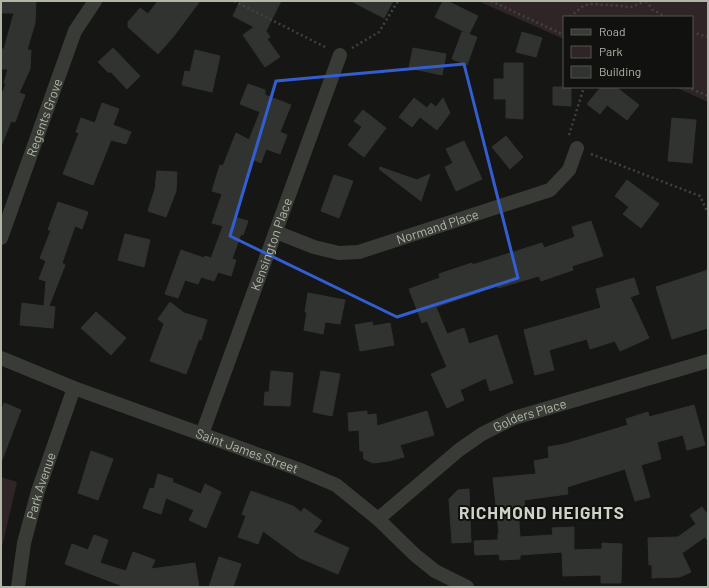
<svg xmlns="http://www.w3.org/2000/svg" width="709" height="588" font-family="Barlow,sans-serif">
	<rect width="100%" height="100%" fill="#161715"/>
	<g fill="#2f2526">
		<path d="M478 1H708V102L675 87H692V17H564V39Z"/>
		<path d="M1 477 17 482 1 551Z"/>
	</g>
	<g fill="#313330" stroke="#30332f">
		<path d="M1 1H36L35 23 27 50H31L30 69 19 93 25 95 15 122 11 121 2 144 1 96 6 84 4 83 8 69H1V49H4L14 13H1Z"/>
		<path d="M158 1H200L173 37 158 54 128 27V22L140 8 148 14Z"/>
		<path d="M240 1H281L266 31 270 37 267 39 280 57 265 67 243 35 254 27 233 16Z"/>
		<path d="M351 1H393L384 18Z"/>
		<path d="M443 1H447L478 16 469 34 435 17Z"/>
		<path d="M462 32 477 37 467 65 452 59Z"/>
		<path d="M522 32 542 38 536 57 516 52Z"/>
		<path d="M113 48 140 76 127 89 110 71 109 73 98 62Z"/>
		<path d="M413 48 446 54 442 75 409 68Z"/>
		<path d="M195 50 220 56 212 92 182 85 185 71 190 72Z"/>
		<path d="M504 63H523V119L506 118V99H494V79H504Z"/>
		<path d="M248 84 265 90V95L291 105 280 132 287 135 280 154 266 149 261 163 254 160 234 217 248 221 243 235 241 234 232 259 236 260 231 276 218 272 214 281 201 277 198 284 185 280 178 298 165 294 181 250 204 258 205 256 211 258 223 226 212 223 222 194 212 191 220 165 223 166 236 133 249 140 260 112 240 104Z"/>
		<path d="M553 87H571V106L553 105Z"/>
		<path d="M601 87H616L639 105 627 120 607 105 600 114 587 104Z"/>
		<path d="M414 98 427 108 412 127 399 117Z"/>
		<path d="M443 98 450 113 437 130 420 117 431 103 436 107Z"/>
		<path d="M102 103 119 109 113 125 131 132 126 144 111 140 93 185 63 174 79 133 76 132 81 118 95 123Z"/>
		<path d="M363 110 386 128 364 157 348 145 362 127 354 121Z"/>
		<path d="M672 118 696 120 692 163 668 161Z"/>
		<path d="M506 136 523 157 510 169 492 147Z"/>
		<path d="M464 141 482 179 456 191 445 167 453 163 446 149Z"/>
		<path d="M380 167 417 180 430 174 421 201 379 169Z"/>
		<path d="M157 171 177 172 176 191 166 217 148 211 155 189Z"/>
		<path d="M334 175 353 181 339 218 321 211Z"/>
		<path d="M627 180 659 204 641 228 623 214 629 207 615 196Z"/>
		<path d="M58 202 88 212 82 229 75 226 62 263 65 265 49 306 55 307 53 328 20 325 22 303 44 306 46 281 39 279 46 261 40 258 51 230H48Z"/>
		<path d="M591 221 603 256 572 266 573 270 541 281 539 276 498 288 497 286 436 307 447 334 464 328 469 344 497 335 513 383 490 391 486 378 460 390 464 400 447 408 431 374 447 367 427 321 422 323 409 289 440 278 439 274 472 263V265L542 243 544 248 575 237 572 227Z"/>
		<path d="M125 234 150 240 144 267 118 260Z"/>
		<path d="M708 270V328L672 339 656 287Z"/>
		<path d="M634 278 639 294 630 297 649 338 620 351 615 341 590 349 587 339 549 350 554 370 535 375 524 330 601 308 596 289Z"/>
		<path d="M308 293 345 300 340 324 325 322 323 334 304 330 307 312H305Z"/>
		<path d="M170 302 184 313 207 320 201 340 199 339 186 374 150 361 164 324 158 319Z"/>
		<path d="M96 312 126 338 111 355 81 328Z"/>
		<path d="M372 322 373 326 390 323 394 345 360 351 355 325Z"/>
		<path d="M271 371 293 373 290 406 264 405 265 392H269Z"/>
		<path d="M321 371 340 374 332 416 313 412Z"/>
		<path d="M4 403 21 410 2 460H1V412Z"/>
		<path d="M694 405 705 445 687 450 683 435 657 442 661 459 641 465 650 497 635 501 625 469 567 487 568 494 524 500 525 508 518 509 520 537 553 535 552 528 574 527V550L602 549V543L622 544 621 583H601V575L563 576 562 552 520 555V559L500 560 499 554 475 555 474 541 498 540V533H499L493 478 536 474 534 461 549 458 548 447 565 444 628 425 626 419 648 412 649 417Z"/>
		<path d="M367 411V415L376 414 377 426 427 411 434 435 400 445 404 457 389 461 373 463 364 459 363 451H360L359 430 349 431 348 413Z"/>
		<path d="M91 451 113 459 98 500 78 493Z"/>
		<path d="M158 474 173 479 172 482 201 494 205 484 221 492 206 528 189 520 194 510 166 498 161 514 143 508 150 488 154 489Z"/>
		<path d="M469 489 471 542 452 543 449 499 458 490Z"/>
		<path d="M251 491 293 506 301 512 304 508 322 521 313 532 349 548 338 574 300 558 263 531 258 544 238 537 246 516 242 514Z"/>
		<path d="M702 507 708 515V541L705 537 682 553 691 572 680 577 652 578V565H649L648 538 678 537 696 524 690 515Z"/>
		<path d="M94 535 108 540 100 563 126 571 133 552 155 560 151 569 195 563 199 587H125L65 564 72 544 88 550Z"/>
		<path d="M219 557 241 564 233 587H209Z"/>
	</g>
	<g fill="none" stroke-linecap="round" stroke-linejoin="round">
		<g stroke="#40433c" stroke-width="2.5" stroke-dasharray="2 3" stroke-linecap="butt">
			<path d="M234 1 327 48"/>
			<path d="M491 1 564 35"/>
			<path d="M646 1 653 10 666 17"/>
			<path d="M570 17 583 6 590 4 622 6 628 7H632L645 1"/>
			<path d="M692 32 708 37"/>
			<path d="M352 48 379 32 398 1"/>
			<path d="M687 87 708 96"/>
			<path d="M569 135 584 87"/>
			<path d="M591 154 700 196 708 213"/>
		</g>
		<g stroke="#393c36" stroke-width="14">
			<path id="s1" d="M276 232 314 247 339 253 359 252 550 190 569 170 577 148"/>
			<path id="s2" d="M1 238 75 31 95 1"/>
			<path id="s3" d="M1 358 74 388 298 469 336 485 378 519 415 555 435 571 467 587"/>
			<path id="s4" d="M202 434 340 55"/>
			<path id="s5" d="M378 519 459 450 482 434 514 418 708 361"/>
			<path id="s6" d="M18 587 24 543 38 491 74 388"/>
		</g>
	</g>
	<path fill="none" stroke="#335ed1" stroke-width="3" stroke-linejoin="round" d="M464 64 518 278 397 317 230 236 276 81Z"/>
	<g text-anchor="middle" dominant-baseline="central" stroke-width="4" stroke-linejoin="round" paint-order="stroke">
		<g font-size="13" fill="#b0b7a7" stroke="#111210">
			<text stroke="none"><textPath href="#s2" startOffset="128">Regents Grove</textPath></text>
			<text stroke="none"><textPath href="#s1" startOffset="169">Normand Place</textPath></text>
			<text stroke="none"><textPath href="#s4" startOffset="202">Kensington Place</textPath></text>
			<text stroke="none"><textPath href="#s5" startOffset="186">Golders Place</textPath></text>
			<text stroke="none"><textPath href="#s3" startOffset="263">Saint James Street</textPath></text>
			<text stroke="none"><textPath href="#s6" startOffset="104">Park Avenue</textPath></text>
		</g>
		<g font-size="17" font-weight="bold" letter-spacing="1" fill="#ced3c8" stroke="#111210">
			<text x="542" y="512">RICHMOND HEIGHTS</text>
		</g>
	</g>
	<rect width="709" height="588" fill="none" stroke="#b0b7a7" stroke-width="4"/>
	<rect x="563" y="16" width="130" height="72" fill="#111210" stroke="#51544c"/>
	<rect x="571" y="29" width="20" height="6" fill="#393c36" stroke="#51544c"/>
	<text x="599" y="36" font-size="12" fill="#b0b7a7">Road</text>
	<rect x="571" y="46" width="20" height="12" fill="#2f2526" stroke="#51544c"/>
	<text x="599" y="56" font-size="12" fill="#b0b7a7">Park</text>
	<rect x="571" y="66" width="20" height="12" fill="#313330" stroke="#51544c"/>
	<text x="599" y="76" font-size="12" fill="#b0b7a7">Building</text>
</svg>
